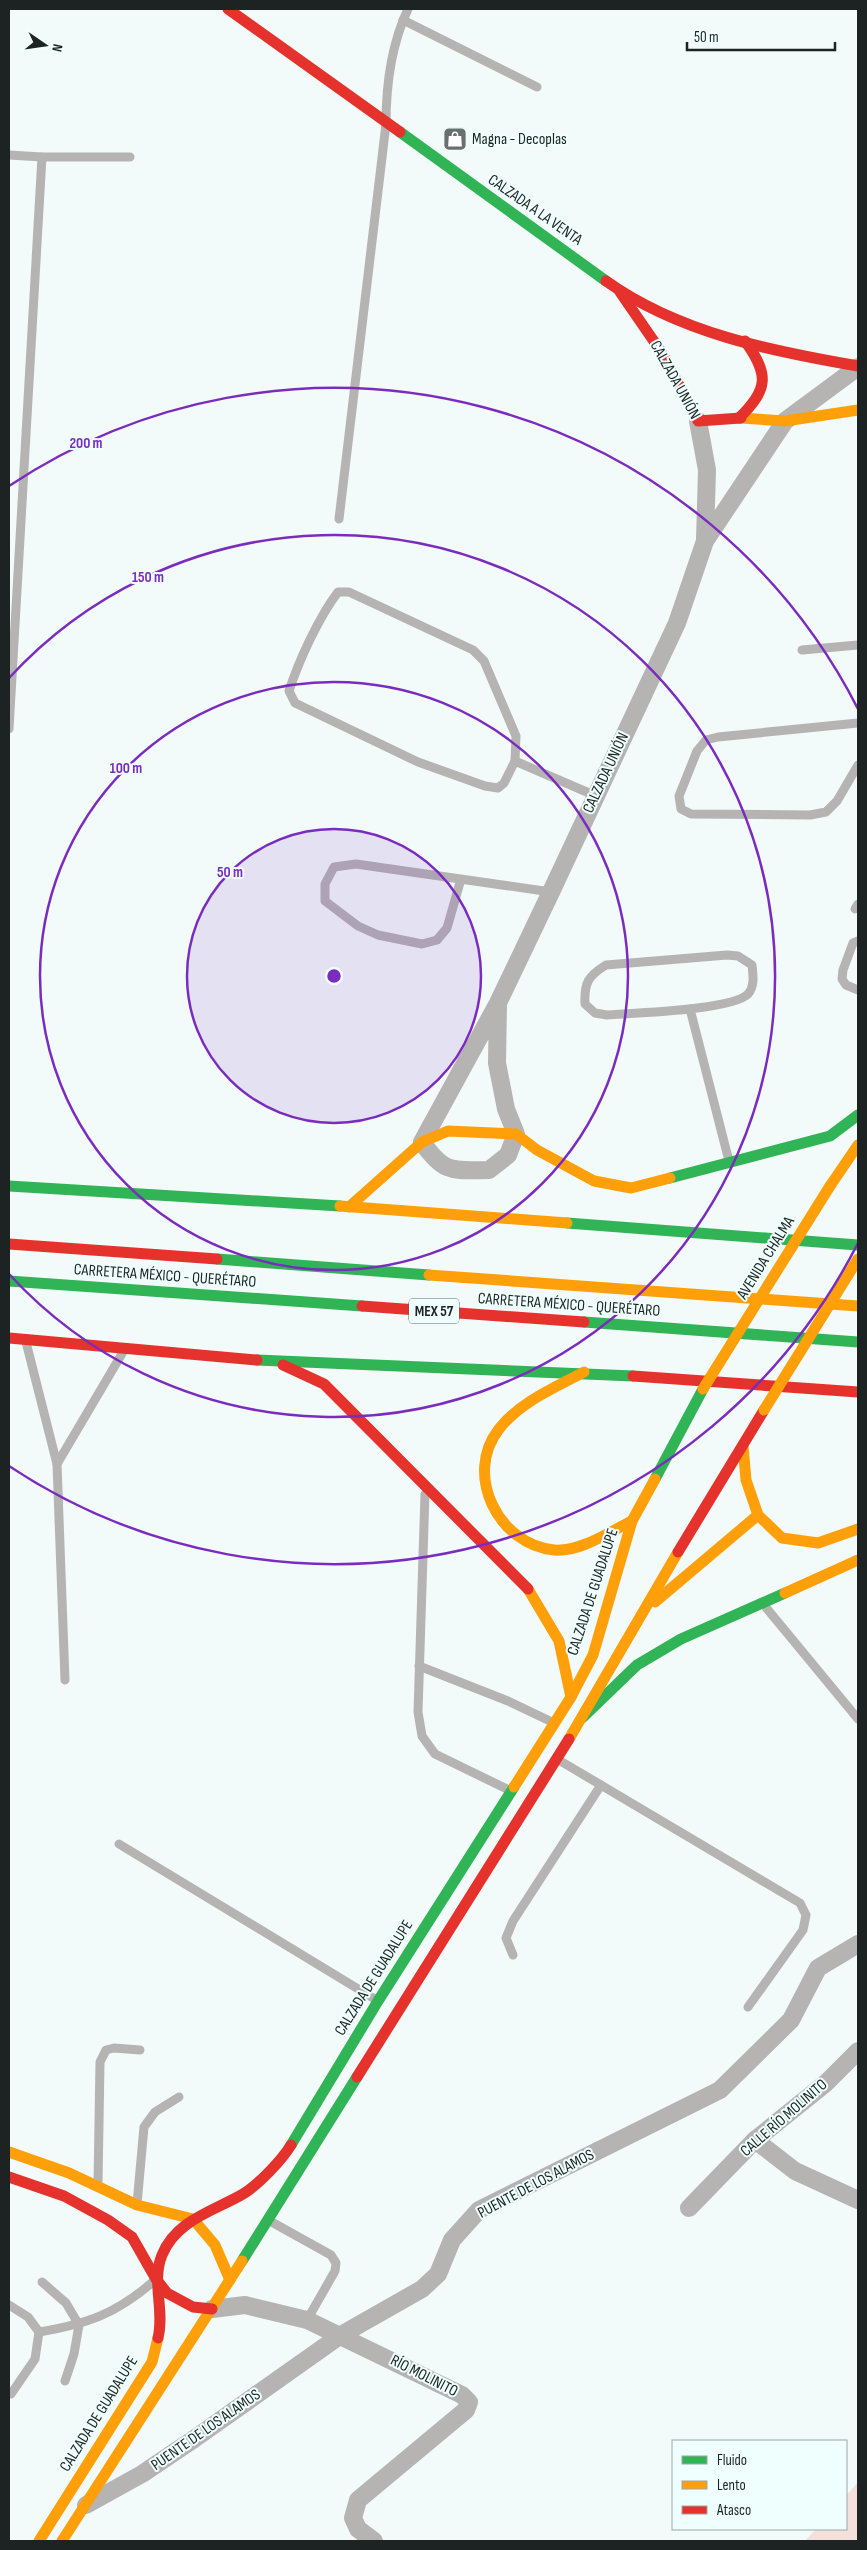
<svg xmlns="http://www.w3.org/2000/svg" width="867" height="2550" font-family="'Sofia Sans Condensed',sans-serif">
	<rect width="100%" height="100%" fill="#f2fbfa"/>
	<path fill="#f5dfdd" d="M858 2482V2541H805L816 2529H846V2496Z"/>
	<g fill="none" stroke-linecap="round" stroke-linejoin="round">
		<g stroke="#b5b4b3" stroke-width="9">
			<path d="M403 20 537 87"/>
			<path d="M9 155 42 157H130"/>
			<path d="M339 519 386 124C386 84 391 45 408 9"/>
			<path d="M338 592H349L473 650 484 661 516 736 515 761 504 783 498 788 485 786 418 762 295 703 289 691C299 660 319 617 338 592Z"/>
			<path d="M802 650 858 645"/>
			<path d="M858 723 718 737 706 740 697 751 679 796 681 809 691 814 810 815 826 812 837 801 858 765"/>
			<path d="M9 729 42 157"/>
			<path d="M515 761 596 796"/>
			<path d="M461 879 447 928 437 940 422 944 378 935 358 926 325 901V884L334 867 356 864 551 892"/>
			<path d="M855 909 858 904"/>
			<path d="M858 941 853 943 843 970 842 979 846 985 858 990"/>
			<path d="M727 955 738 956 752 965C753 975 755 986 748 994 733 1010 633 1013 607 1015L595 1013 585 1004C584 983 588 976 606 965Z"/>
			<path d="M690 1009 729 1161"/>
			<path d="M26 1342 57 1464 65 1680"/>
			<path d="M57 1464 123 1352"/>
			<path d="M425 1494 418 1712 422 1736 435 1754 511 1791"/>
			<path d="M764 1605 858 1719"/>
			<path d="M419 1666 508 1701 552 1722"/>
			<path d="M557 1759 800 1903 806 1915 803 1930 748 2007"/>
			<path d="M119 1844 378 2001"/>
			<path d="M513 1955 506 1938 513 1921 601 1785"/>
			<path d="M98 2184 100 2062 106 2050 114 2048 140 2050"/>
			<path d="M137 2204 144 2127 155 2112 179 2097"/>
			<path d="M268 2220 331 2255 336 2263 335 2271 307 2320"/>
			<path d="M42 2282 66 2303 79 2325 74 2354 65 2381"/>
			<path d="M9 2305 28 2317 39 2332 35 2359 11 2394"/>
			<path d="M39 2332C87 2324 116 2314 154 2281"/>
		</g>
		<g stroke="#b5b4b3" stroke-width="18">
			<path d="M698 421 707 470 705 540"/>
			<path d="M498 1003 497 1063 506 1109 516 1134 508 1155 489 1170C453 1170 445 1175 422 1142L498 1003 551 892 677 623 705 541 785 421 858 367"/>
			<path d="M755 2140 795 2171 858 2200"/>
			<path d="M689 2208 755 2140 826 2083 858 2051"/>
			<path d="M212 2309 245 2305 307 2320 462 2395 469 2402 466 2410 358 2500 353 2518 358 2529 374 2541"/>
			<path d="M86 2505 142 2474 194 2439 341 2335 422 2289 438 2274 452 2240 479 2210 720 2090 791 2020 818 1968 858 1944"/>
		</g>
		<g stroke="#30b455" stroke-width="11">
			<path d="M400 132 606 281"/>
			<path d="M670 1178 830 1136 858 1115"/>
			<path d="M9 1186 340 1206"/>
			<path d="M567 1223 858 1245"/>
			<path d="M217 1259 429 1275"/>
			<path d="M9 1281 362 1306"/>
			<path d="M584 1322 858 1342"/>
			<path d="M257 1360 633 1376"/>
			<path d="M655 1479 703 1389"/>
			<path d="M582 1718 637 1665 681 1639 785 1593"/>
			<path d="M291 2145 378 2001 514 1787"/>
			<path d="M242 2261 357 2077"/>
		</g>
		<g stroke="#ff9f0a" stroke-width="11">
			<path d="M741 418 785 421 858 410"/>
			<path d="M830 1186 858 1145"/>
			<path d="M340 1206 567 1223"/>
			<path d="M349 1207 422 1142 448 1131 516 1134 537 1150 594 1181 631 1188 670 1178"/>
			<path d="M429 1275 858 1306"/>
			<path d="M584 1372C554 1388 520 1402 499 1429 463 1475 499 1545 554 1550 581 1552 609 1532 632 1521"/>
			<path d="M743 1446 746 1480 758 1515 782 1538 818 1543 858 1529"/>
			<path d="M528 1589 559 1641 571 1697"/>
			<path d="M785 1593 858 1560"/>
			<path d="M655 1602 758 1515"/>
			<path d="M569 1739 678 1552"/>
			<path d="M514 1787 571 1697 593 1655 632 1521 655 1479"/>
			<path d="M9 2152 69 2173 137 2205 193 2219 215 2245 230 2280"/>
			<path d="M39 2541 152 2362 158 2338"/>
			<path d="M62 2541 242 2261"/>
		</g>
		<g stroke="#e5322d" stroke-width="11">
			<path d="M228 9 400 132"/>
			<path d="M606 281C679 333 771 351 858 366"/>
			<path d="M620 292 662 353 698 421 741 418"/>
			<path d="M739 418C769 389 769 374 745 341"/>
			<path d="M9 1244 217 1259"/>
			<path d="M362 1306 584 1322"/>
			<path d="M9 1338 257 1360"/>
			<path d="M283 1365 324 1384 528 1589"/>
			<path d="M633 1376 858 1392"/>
			<path d="M678 1552 764 1410"/>
			<path d="M357 2077 569 1739"/>
			<path d="M9 2177 64 2196 108 2220 132 2237 156 2279 167 2293 193 2307 212 2309"/>
			<path d="M158 2338C165 2310 151 2282 162 2255 176 2220 214 2211 243 2194 258 2185 282 2160 291 2145"/>
		</g>
		<g stroke="#ff9f0a" stroke-width="11">
			<path d="M703 1389 830 1186"/>
			<path d="M764 1410 858 1259"/>
		</g>
	</g>
	<circle cx="334" cy="976" r="147" fill="#7b2cbf" fill-opacity=".12"/>
	<g fill="none" stroke="#7b2cbf" stroke-width="2.5">
		<circle cx="334" cy="976" r="147"/>
		<circle cx="334" cy="976" r="294"/>
		<path d="M9 678A441 441 0 1 1 9 1274"/>
		<path d="M858 1243A588 588 0 0 1 9 1466M9 486A588 588 0 0 1 858 709"/>
	</g>
	<defs>
		<g id="shop-square" transform="scale(1.25)"><rect x="-9" y="-9" width="18" height="18" rx="4" fill="#686f6e" stroke="#eefffd"/><path d="M-5-2.5h2.3a2.7 3.5 0 0 1 5.4 0H5L5.5 6h-11ZM-1.5-2.5h3a1.5 2.3 0 0 0-3 0Z" fill="#fff"/></g>
	</defs>
	<g fill-rule="evenodd">
		<use href="#shop-square" x="455" y="139"/>
	</g>
	<g text-anchor="middle" dominant-baseline="central" stroke-width="4" stroke-linejoin="round" paint-order="stroke">
		<rect fill="#eefffd" stroke="#5c6564" stroke-width="1" x="409" y="1298.5" width="50" height="25" rx="4"/>
		<g font-size="15" font-weight="bold" fill="#1d2322">
			<text x="434" y="1311">MEX 57</text>
		</g>
		<g font-size="16" fill="#1d2322" stroke="#eefffd" text-anchor="start">
			<text x="472" y="139">Magna - Decoplas</text>
		</g>
		<g font-size="16" fill="#1d2322" stroke="#eefffd">
			<text transform="translate(535 210) rotate(35)">CALZADA A LA VENTA</text>
			<text transform="translate(675 380) rotate(61)">CALZADA UNIÓN</text>
			<text transform="translate(606 773) rotate(-65)">CALZADA UNIÓN</text>
			<text transform="translate(766 1258) rotate(-58)">AVENIDA CHALMA</text>
			<text transform="translate(165 1276) rotate(4)">CARRETERA MÉXICO - QUERÉTARO</text>
			<text transform="translate(569 1305) rotate(4)">CARRETERA MÉXICO - QUERÉTARO</text>
			<text transform="translate(593 1592) rotate(-72)">CALZADA DE GUADALUPE</text>
			<text transform="translate(374 1978) rotate(-58)">CALZADA DE GUADALUPE</text>
			<text transform="translate(784 2118) rotate(-41)">CALLE RÍO MOLINITO</text>
			<text transform="translate(536 2184) rotate(-28)">PUENTE DE LOS ALAMOS</text>
			<text transform="translate(424 2376) rotate(27)">RÍO MOLINITO</text>
			<text transform="translate(99 2414) rotate(-58)">CALZADA DE GUADALUPE</text>
			<text transform="translate(206 2430) rotate(-35)">PUENTE DE LOS ALAMOS</text>
		</g>
	</g>
	<circle cx="334" cy="976" r="8" fill="#7b2cbf" stroke="#eefffd" stroke-width="2.5"/>
	<g font-size="15" text-anchor="middle" font-weight="bold" fill="#7b2cbf" stroke="#eefffd" stroke-width="4" stroke-linejoin="round" paint-order="stroke">
		<text x="86" y="448">200 m</text>
		<text x="148" y="582">150 m</text>
		<text x="126" y="773">100 m</text>
		<text x="230" y="877">50 m</text>
	</g>
	<rect width="867" height="2550" fill="none" stroke="#1d2322" stroke-width="20"/>
	<rect x="672" y="2440" width="175" height="90" fill="#eefffd" stroke="#9aa7a5"/>
	<rect x="682" y="2456" width="25" height="8" fill="#30b455" stroke="#9aa7a5"/>
	<text x="717" y="2465" font-size="15" fill="#1d2322">Fluido</text>
	<rect x="682" y="2481" width="25" height="8" fill="#ff9f0a" stroke="#9aa7a5"/>
	<text x="717" y="2490" font-size="15" fill="#1d2322">Lento</text>
	<rect x="682" y="2506" width="25" height="8" fill="#e5322d" stroke="#9aa7a5"/>
	<text x="717" y="2515" font-size="15" fill="#1d2322">Atasco</text>
	<g transform="translate(45 45) rotate(103)" stroke="#eefffd" stroke-width="4" paint-order="stroke">
	<path d="M0-4L9 19L0 12L-9 19Z" fill="#1d2322"/>
	<text y="-8" font-size="14" font-weight="bold" text-anchor="middle" fill="#1d2322">N</text>
	</g>
	<path d="M687 42v8h148v-8" fill="none" stroke="#1d2322" stroke-width="2.5"/>
	<text x="694" y="42" font-size="15" fill="#1d2322" stroke="#eefffd" stroke-width="4" paint-order="stroke">50 m</text>
</svg>
